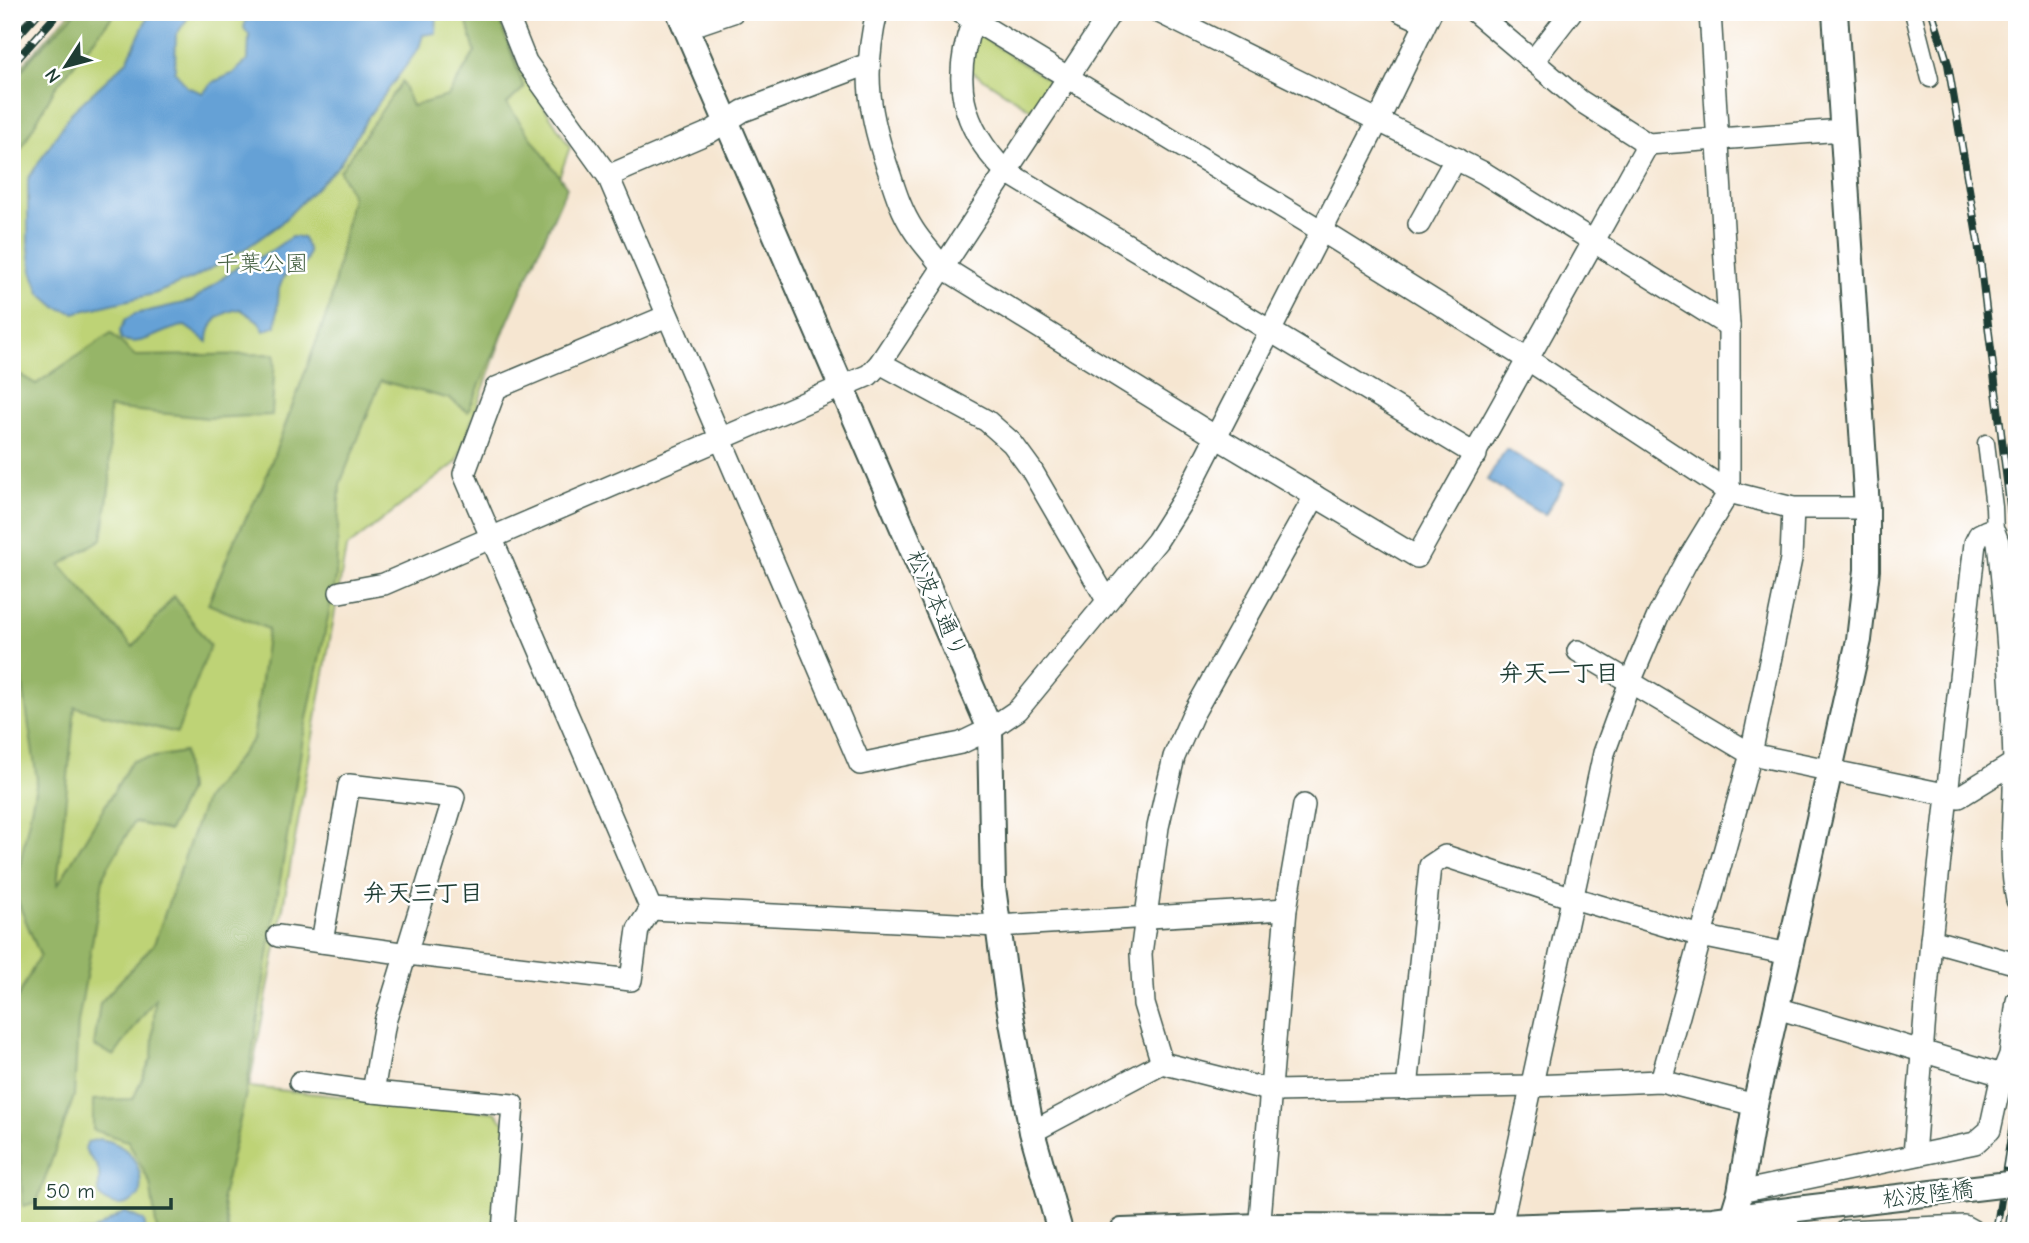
<svg xmlns="http://www.w3.org/2000/svg" width="2029" height="1243" font-family="'Comic Neue','Klee One',sans-serif">
	<rect width="100%" height="100%" fill="#fff"/>
	<filter id="ink" filterUnits="userSpaceOnUse"><feTurbulence type="fractalNoise" baseFrequency=".0143" numOctaves="2"/><feDisplacementMap in="SourceGraphic" scale="14" xChannelSelector="R" yChannelSelector="G"/><feConvolveMatrix kernelMatrix="1 2 1 2 8 2 1 2 1" color-interpolation-filters="sRGB"/></filter>
	<filter id="wash" filterUnits="userSpaceOnUse"><feTurbulence type="fractalNoise" baseFrequency=".00686" numOctaves="4" result="noise"/><feDisplacementMap in="SourceGraphic" scale="28" xChannelSelector="R" yChannelSelector="G"/><feGaussianBlur stdDeviation="1.57" result="paint"/><feColorMatrix in="noise" values="0 0 0 0 0 0 0 0 0 0 0 0 0 0 0 0 0 1.4 0 .05"/><feComposite in="paint" operator="in"/></filter>
	<g filter="url(#wash)">
		<rect width="100%" height="100%" fill="#f6e6d1"/>
		<g fill="#bed376" stroke="#6e8855" stroke-width="2">
			<path d="M71 12H494L524 76 570 147 457 462 346 548 278 936 249 1087 495 1112 507 1125 502 1231H12V76Z"/>
			<path d="M976 33 1048 80 1050 85 1035 112 965 67Z"/>
		</g>
		<g fill="#96b567" stroke="#5a794e" stroke-width="2">
			<path d="M76 12H116L55 88 12 165V82L34 55Z"/>
			<path d="M464 12H497L524 88 507 104 567 187 468 412 450 399 381 381 340 484 336 579 303 738 245 1098 222 1197 228 1231H157L150 1183 128 1141 93 1130V1100L133 1099 152 1057 155 999 114 1056 94 1046 100 1003 154 944 205 799 253 739 268 629 208 604 234 541 262 487 330 305 352 196 340 171 402 81 412 106 448 96 475 52Z"/>
			<path d="M111 333 135 356 275 354 272 415 208 418 109 408 110 482 102 539 60 565 133 647 174 596 210 646 177 733 75 707 57 886 132 761 184 752 188 790 169 831 134 822 104 874 78 1023 74 1096 37 1202 23 1206 15 1094 12 1088V1008L40 955 14 893 37 780 22 680 12 664V513L16 508 12 504V370L36 384Z"/>
		</g>
		<g fill="#65a1d6" stroke="#426f85" stroke-width="2">
			<path d="M150 12H192L176 35 175 71 187 87 203 93 213 82 232 74 248 60 249 35 244 28 247 12H437L436 33 423 35 419 48 368 117 339 165 280 224 248 247 194 278 154 294 74 313 56 307 40 293 32 271 28 241V179L71 113 127 61Z"/>
			<path d="M291 237H303L309 252 305 264 284 276 279 289 276 326 264 331 258 321 240 309C221 312 208 322 208 342L185 326C161 328 143 349 121 339L120 331 125 320 135 314 192 301 236 268 268 253Z"/>
			<path d="M1506 449 1564 483 1545 515 1487 480Z"/>
			<path d="M99 1139C129 1143 146 1167 139 1196 130 1203 124 1207 113 1204 88 1197 105 1181 97 1166 92 1159 87 1156 85 1148L88 1142Z"/>
			<path d="M125 1212 144 1221 146 1231H92Z"/>
		</g>
	</g>
	<g filter="url(#ink)">
		<g fill="none" stroke-linecap="round" stroke-linejoin="round">
			<g stroke="#3f564c" stroke-width="19">
				<g id="pedestrian">
					<path d="M1913 12 1930 79"/>
					<path d="M1986 443 1994 507 1995 534"/>
				</g>
			</g>
			<g stroke="#3f564c" stroke-width="24">
				<g id="minor">
					<path d="M506 12 526 62 608 176 860 764 961 743 990 729 1018 710 1157 541 1186 495 1379 119 1431 12"/>
					<path d="M877 12C862 74 869 116 890 175 896 194 902 212 913 229 921 242 933 254 942 267L1216 437 1417 557 1648 144"/>
					<path d="M960 12 1335 239 1527 359 1729 492 1793 508H1867"/>
					<path d="M1159 12 1484 173 1729 326"/>
					<path d="M1402 12 1424 22"/>
					<path d="M1475 12 1579 100 1648 144 1843 130"/>
					<path d="M973 21C951 80 961 126 1005 171L1476 455"/>
					<path d="M686 28 733 12"/>
					<path d="M1533 61 1571 12"/>
					<path d="M608 176 710 132 743 111 868 64"/>
					<path d="M1419 224 1456 158"/>
					<path d="M880 363 987 421 1012 443 1031 469 1107 600"/>
					<path d="M1315 496 1192 716 1174 757 1158 827 1141 954 1144 1004 1162 1063 1273 1091 1531 1086 1661 1081 1755 1105"/>
					<path d="M340 592 384 584 869 375 880 363 1111 12"/>
					<path d="M1578 651 1751 754 1959 797 2014 763"/>
					<path d="M651 909 464 474 496 388 667 316"/>
					<path d="M651 909 998 926 1286 909"/>
					<path d="M278 936 408 954 631 980 638 929 651 909"/>
					<path d="M1931 940 2017 964"/>
					<path d="M322 942 349 785 454 797 385 1022 373 1092"/>
					<path d="M1777 1008 2002 1075"/>
					<path d="M1661 1081 1751 754 1791 559 1793 508"/>
					<path d="M300 1082 373 1092 513 1105 503 1231"/>
					<path d="M1407 1089 1430 866 1445 856 1573 898 1701 936 1789 954"/>
					<path d="M1032 1132 1162 1063"/>
					<path d="M1914 1155 1931 940 1975 543 1979 535 1987 531 1995 534 1998 542C2006 615 2012 688 2014 761 2016 807 2007 854 2017 900"/>
					<path d="M1740 1192 1975 1143 1990 1130 2002 1075 2010 1055 2017 1001"/>
					<path d="M1780 1211 1788 1229 1793 1231"/>
					<path d="M1259 1231 1286 909 1304 805"/>
					<path d="M1500 1231 1604 753 1630 682 1658 616 1687 561 1729 492V326L1710 12"/>
					<path d="M1846 1231 1964 1226 1973 1231"/>
				</g>
			</g>
			<g stroke="#3f564c" stroke-width="28">
				<g id="tertiary">
					<path d="M679 12 990 729 993 887 1008 1000 1032 1132 1060 1231"/>
					<path d="M12 16 16 12"/>
					<path d="M1122 1231 1259 1226 1500 1227 1713 1220 1797 1209"/>
					<path d="M1732 1231V1218L1740 1192 1755 1105 1859 640 1867 570V508L1835 12"/>
				</g>
			</g>
			<use href="#pedestrian" stroke="#fff" stroke-width="16"/>
			<use href="#minor" stroke="#fff" stroke-width="21"/>
			<use href="#tertiary" stroke="#fff" stroke-width="24"/>
			<g stroke="#1f3d34" stroke-width="8">
				<g id="rail">
					<path d="M1932 12 1948 64 1978 242 2017 564"/>
					<path d="M12 42 39 12"/>
					<path d="M12 65 59 12"/>
					<path d="M1996 1231 2017 1099"/>
					<path d="M2008 1231 2017 1174"/>
				</g>
			</g>
			<use href="#rail" stroke="#fff" stroke-width="5" stroke-dasharray="16" stroke-linecap="butt"/>
			<g stroke="#3f564c" stroke-width="28" stroke-linecap="butt">
				<path id="tertiary-bridge" d="M1797 1209 2017 1183"/>
			</g>
			<use href="#tertiary-bridge" stroke="#fff" stroke-width="24"/>
		</g>
	</g>
	<g text-anchor="middle" dominant-baseline="central" stroke-width="5" stroke-linejoin="round" paint-order="stroke">
		<g font-size="23" fill="#476244" stroke="#fff">
			<text x="262" y="263">千葉公園</text>
		</g>
		<g font-size="23" fill="#1f3d34" stroke="#fff">
			<text transform="translate(937 604) rotate(66)">松波本通り</text>
			<text transform="translate(1928 1194) rotate(-7)">松波陸橋</text>
		</g>
		<g font-size="24" font-weight="bold" fill="#1f3d34" stroke="#fff">
			<text x="1559" y="673">弁天一丁目</text>
			<text x="423" y="893">弁天三丁目</text>
		</g>
	</g>
	<rect width="2029" height="1243" fill="none" stroke="#fff" stroke-width="42"/>
	<g transform="translate(66 66) rotate(234)" stroke="#ffffff" stroke-width="5" paint-order="stroke">
	<path d="M0-5L12 26L0 18L-12 26Z" fill="#1f3d34"/>
	<text y="-10" font-size="19" font-weight="bold" text-anchor="middle" fill="#1f3d34">N</text>
	</g>
	<path d="M35 1198v10h136v-10" fill="none" stroke="#1f3d34" stroke-width="3.5"/>
	<text x="46" y="1198" font-size="21" fill="#1f3d34" stroke="#ffffff" stroke-width="5" paint-order="stroke">50 m</text>
</svg>
